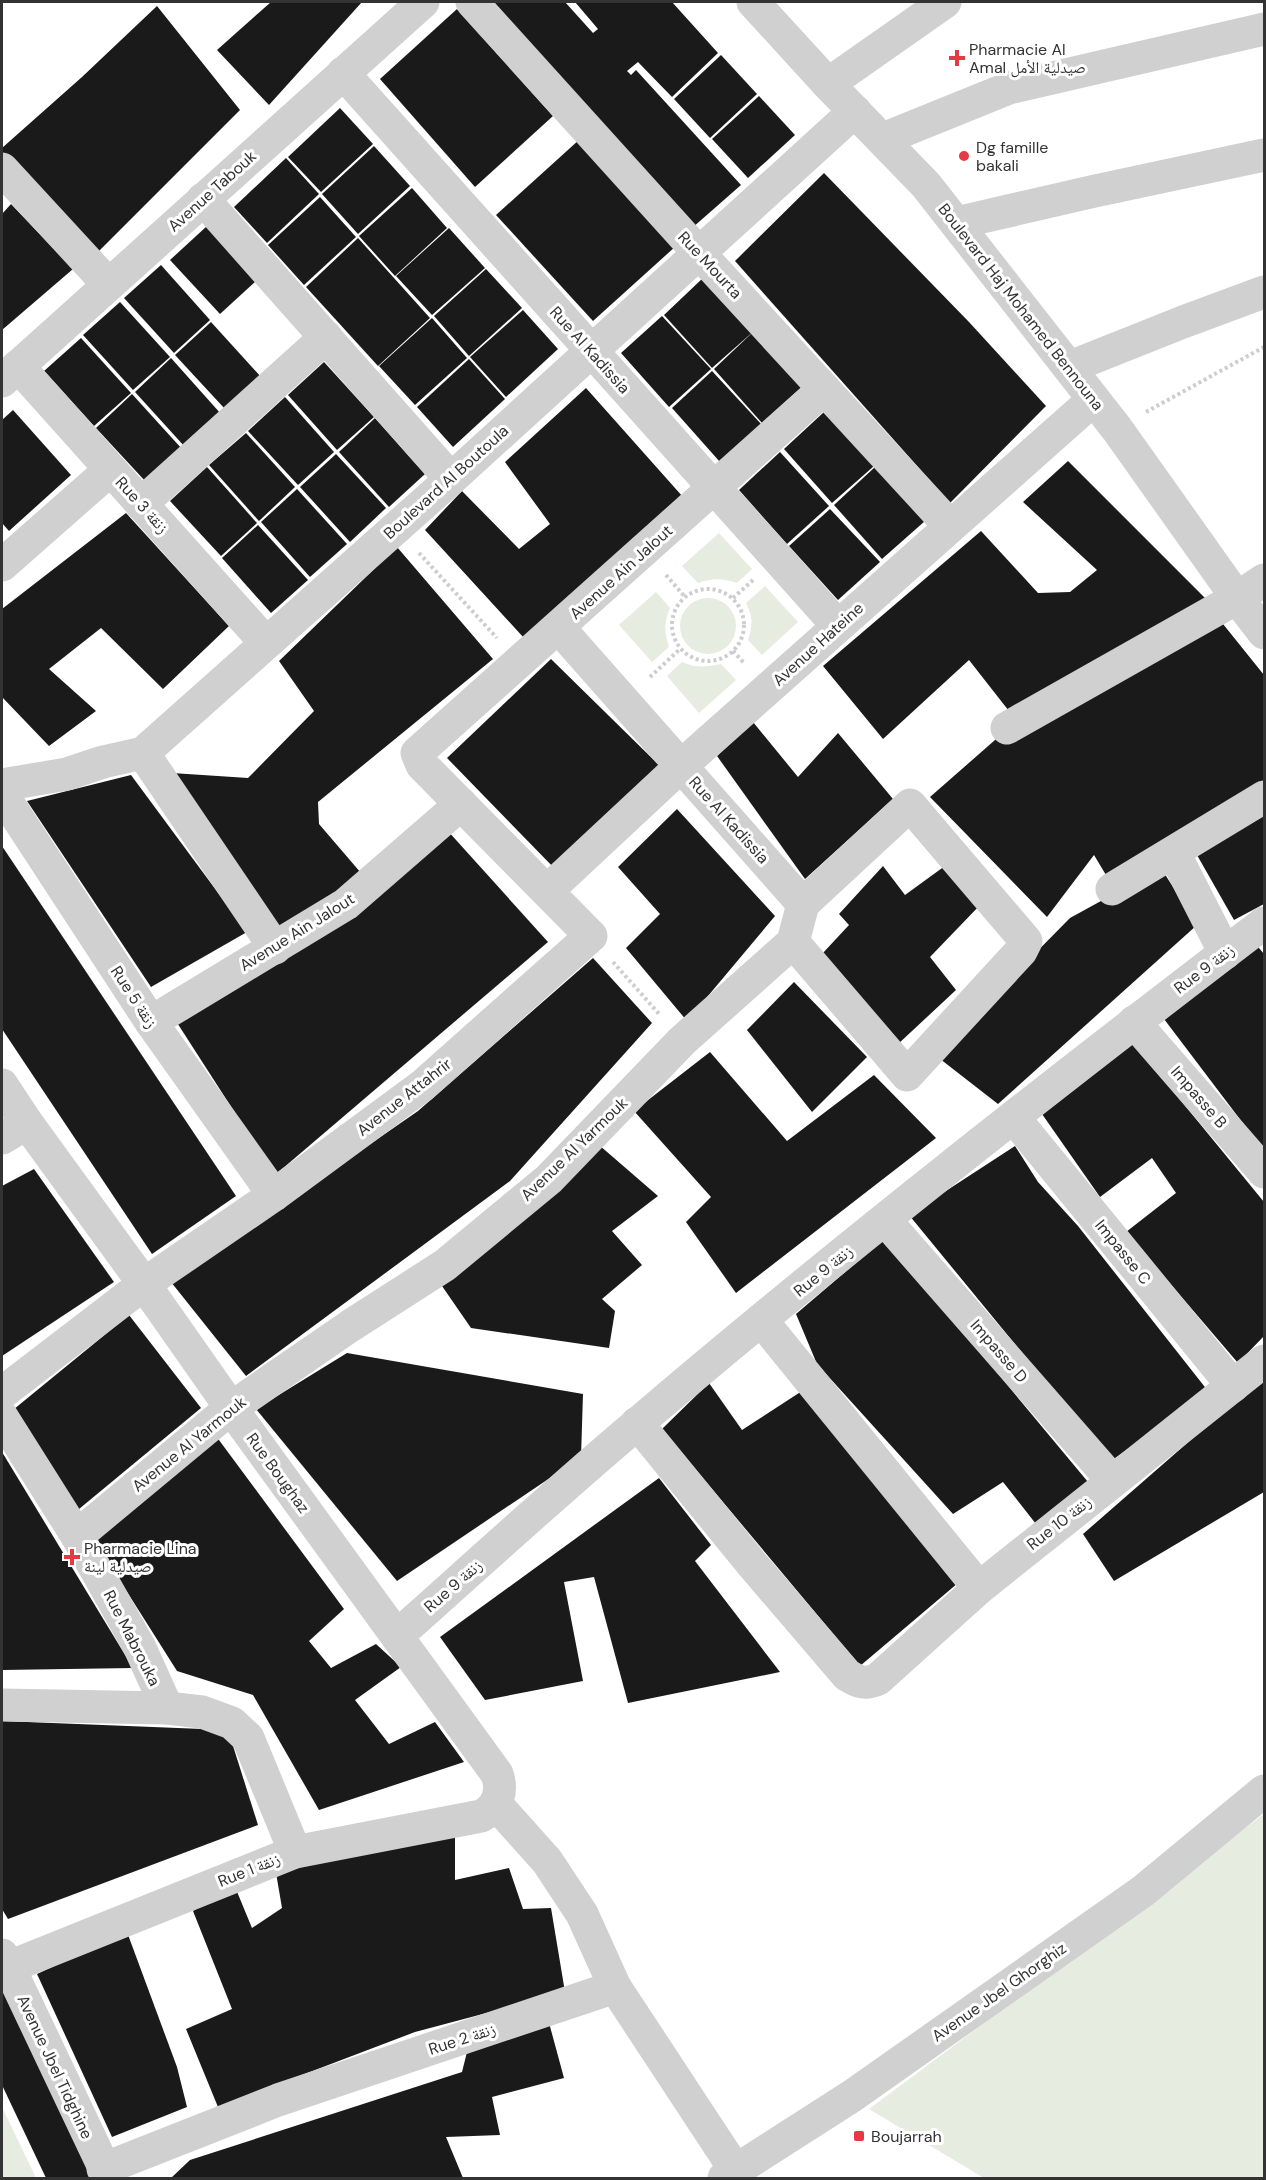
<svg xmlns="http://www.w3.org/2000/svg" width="1266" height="2180" font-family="'DM Sans','Noto Naskh Arabic',sans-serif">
	<rect width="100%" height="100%" fill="#fff"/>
	<g fill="#e6ecdf">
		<path d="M719 533 752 569 737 583C722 578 713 578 698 583L682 566Z"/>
		<path d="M765 586 798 622 762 655 748 640C753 625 753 617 746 603Z"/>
		<path d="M656 592 670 608C664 622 664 632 669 647L652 662 619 625Z"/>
		<circle cx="708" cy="626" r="28"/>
		<path d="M682 662C696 668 706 667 721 664L736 680 699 713 667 676Z"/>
		<path d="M1264 1814V2178H984L869 2109Z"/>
		<path d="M2 2107 36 2178H2Z"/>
	</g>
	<g fill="#1a1a1a">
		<path d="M271 2H362L269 105 217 50Z"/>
		<path d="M489 2H565L593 33 598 29 575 2H672L718 53 672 97 638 62 627 71 631 75 636 70 741 185 692 228Z"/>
		<path d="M157 6 240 110 90 260 2 153V148L82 77Z"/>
		<path d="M457 9 553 116 475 187 380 79Z"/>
		<path d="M721 55 757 94 710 138 674 99Z"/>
		<path d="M759 96 795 135 748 178 712 139Z"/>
		<path d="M340 108 373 144 321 192 288 157Z"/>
		<path d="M580 139 676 246 593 321 496 215Z"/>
		<path d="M374 146 410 186 358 234 322 194Z"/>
		<path d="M286 158 319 194 267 243 234 207Z"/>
		<path d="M824 173 969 322 1046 406 950 503 735 261Z"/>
		<path d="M412 188 447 228 395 276 359 236Z"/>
		<path d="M320 197 356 237 304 285 268 245Z"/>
		<path d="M11 204 73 269 2 330V214Z"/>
		<path d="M207 226 256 281 220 314 170 260Z"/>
		<path d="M449 228 485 268 432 315 396 276Z"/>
		<path d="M358 238 430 318 378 366 306 287Z"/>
		<path d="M161 265 210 320 174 353 124 298Z"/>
		<path d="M486 269 522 308 469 356 434 316Z"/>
		<path d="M704 277 754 331 712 368 664 315Z"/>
		<path d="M120 302 170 357 133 390 83 335Z"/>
		<path d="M523 310 558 349 506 397 470 357Z"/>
		<path d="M662 316 711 369 669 407 621 353Z"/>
		<path d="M432 318 467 358 415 405 379 366Z"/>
		<path d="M211 322 261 377 225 409 175 355Z"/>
		<path d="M754 331 804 385 762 423 714 369Z"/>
		<path d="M81 338 131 393 94 426 44 371Z"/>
		<path d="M171 358 221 414 185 447 135 392Z"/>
		<path d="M469 359 505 399 453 447 417 407Z"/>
		<path d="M324 362 374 417 337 450 288 395Z"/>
		<path d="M712 371 762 425 720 462 672 408Z"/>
		<path d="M586 388 683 497 524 638 425 530 462 491 519 549 550 524 505 462Z"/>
		<path d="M132 394 182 449 146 482 96 428Z"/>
		<path d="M285 397 334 452 298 485 248 431Z"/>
		<path d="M13 410 71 475 9 531 2 523V420Z"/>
		<path d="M824 412 874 466 832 503 784 449Z"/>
		<path d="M375 418 425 474 389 507 339 452Z"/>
		<path d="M246 433 295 487 259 521 209 465Z"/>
		<path d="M780 452 829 506 787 544 739 490Z"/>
		<path d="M336 454 386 508 350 542 300 487Z"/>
		<path d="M1068 461 1212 605 1016 720 969 660 883 739 823 666 981 531 1038 593 1070 592 1097 570 1023 502Z"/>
		<path d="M207 467 257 523 221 556 170 501Z"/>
		<path d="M875 467 925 521 882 559 834 505Z"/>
		<path d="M297 489 347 544 310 577 261 522Z"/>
		<path d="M830 509 880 562 838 600 789 546Z"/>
		<path d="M126 513 229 626 163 689 101 628 49 669 96 711 49 746 2 697V609Z"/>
		<path d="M258 525 308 580 271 613 222 558Z"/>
		<path d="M397 547 493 659 318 802 319 824 367 880 281 936 172 773 248 778 314 711 279 661Z"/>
		<path d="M1219 619 1264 675V784L1112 885 1094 855 1047 917 930 797 1003 733Z"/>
		<path d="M551 659 662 768 558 872 447 758Z"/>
		<path d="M753 722 798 777 838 733 893 799 805 879 717 756Z"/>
		<path d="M131 775 247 932 151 987 27 801Z"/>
		<path d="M677 809 775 916 687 1021 626 948 660 914 618 867Z"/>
		<path d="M1264 812V904L1234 920 1193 848Z"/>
		<path d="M447 830 548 942 275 1175 174 1018Z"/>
		<path d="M2 846 236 1196 152 1254 2 1029Z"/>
		<path d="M949 863 982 903 930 957 956 990 897 1045 822 954 849 925 839 914 883 866 905 895Z"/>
		<path d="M1161 868 1197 925 998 1104 935 1055 1070 918Z"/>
		<path d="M1254 942 1264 954V1151L1161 1015Z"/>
		<path d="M593 958 652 1023 510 1181 246 1376 171 1282 418 1111Z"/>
		<path d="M794 982 867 1057 812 1112 747 1030Z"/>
		<path d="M1132 1041 1264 1202V1336L1238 1363 1126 1232 1176 1193 1152 1158 1100 1197 1042 1114Z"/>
		<path d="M710 1052 787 1141 874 1075 936 1138 736 1293 686 1222 711 1197 634 1111Z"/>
		<path d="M599 1145 658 1196 612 1231 642 1265 602 1299 615 1311 609 1348 471 1328 442 1286Z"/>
		<path d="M1015 1146 1038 1182 1078 1226 1208 1391 1111 1461 909 1215Z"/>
		<path d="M34 1169 114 1282 2 1356V1186Z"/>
		<path d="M885 1238 1088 1482 1036 1524 1003 1482 953 1514 817 1364 796 1314Z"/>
		<path d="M129 1315 201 1408 73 1514 8 1414Z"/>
		<path d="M347 1353 583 1394 581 1457 397 1581 256 1409Z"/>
		<path d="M1264 1376V1492L1114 1581 1083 1534Z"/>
		<path d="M709 1383 742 1430 802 1391 958 1583 860 1666 662 1429Z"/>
		<path d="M216 1436 344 1609 309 1641 331 1668 376 1644 401 1667 355 1700 389 1744 435 1722 464 1762 319 1810 253 1695 177 1671 93 1538Z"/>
		<path d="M2 1452 133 1668 2 1670Z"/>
		<path d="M659 1478 711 1545 695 1561 780 1672 628 1703 594 1577 564 1582 583 1681 485 1700 440 1637Z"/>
		<path d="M2 1721 228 1730 258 1825 8 1919 2 1909Z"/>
		<path d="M455 1836V1880L509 1868 523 1909 551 1908 565 1992 415 2032 218 2107 186 2029 232 2009 193 1911 233 1882 252 1928 282 1908 275 1867Z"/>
		<path d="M127 1932 177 2067 187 2107 112 2137 37 1974Z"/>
		<path d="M2 1975 100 2178H46L2 2085Z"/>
		<path d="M548 2019 564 2078 492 2097 500 2135 446 2137 463 2178H171L190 2160 462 2072 467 2052Z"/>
	</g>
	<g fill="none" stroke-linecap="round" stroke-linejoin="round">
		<g stroke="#cdcdcd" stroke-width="4" stroke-dasharray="3 3" stroke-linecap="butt">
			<path d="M1146 412 1264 347"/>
			<path d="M419 553 497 638"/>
			<path d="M666 575 685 597"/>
			<circle cx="708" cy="625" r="36"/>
			<path d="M733 598 753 580"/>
			<path d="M733 651 745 664"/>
			<path d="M650 677 680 649"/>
			<path d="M613 962 660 1015"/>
		</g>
		<g stroke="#d0d0d0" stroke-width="33">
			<path d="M472 2 699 253 950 526"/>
			<path d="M753 2 828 84 926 185 1117 429 1237 598 1264 633"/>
			<path d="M343 73 838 626"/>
			<path d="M828 84 945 2"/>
			<path d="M883 139 1009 88 1264 29"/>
			<path d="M2 169 108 284"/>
			<path d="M203 199 451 479"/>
			<path d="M956 223 1095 191 1264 155"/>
			<path d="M18 366 266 643"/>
			<path d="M1070 367 1183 322 1264 292"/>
			<path d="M2 381 423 2"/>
			<path d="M141 504 326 337"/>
			<path d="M2 565 110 470"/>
			<path d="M559 628 803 904"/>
			<path d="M1007 728 1237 598 1264 580"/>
			<path d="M143 753 275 948"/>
			<path d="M2 785 67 774 103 762 143 753 451 479 855 111"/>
			<path d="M2 794 151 1022 274 1195"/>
			<path d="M1174 853 1225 953"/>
			<path d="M1112 889 1264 797"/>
			<path d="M547 891 681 766 1093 400"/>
			<path d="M151 1022 346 904 461 804"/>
			<path d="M1134 1022 1264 1172"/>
			<path d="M2 1085 27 1123 144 1284 231 1408 497 1774C503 1791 498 1808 481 1816L295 1852 9 1967"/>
			<path d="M1014 1118 1233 1386"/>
			<path d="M2 1138 27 1123"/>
			<path d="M885 1220 1113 1481"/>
			<path d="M762 1321 979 1588"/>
			<path d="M2 1393 144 1284 274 1195 422 1086 591 936 422 765 417 753 824 389"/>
			<path d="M2 1417 77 1536 140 1648 167 1708"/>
			<path d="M637 1423 752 1564 847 1675C858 1682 865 1685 878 1679L979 1588 1264 1361"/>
			<path d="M77 1536 231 1408 350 1326 445 1265 549 1179 682 1041 793 942 803 904 910 805 1026 941 1021 951 907 1075 793 942"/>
			<path d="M397 1636C477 1565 556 1492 638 1423 841 1250 1052 1085 1264 923"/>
			<path d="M2 1705 167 1708 202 1712 232 1723 248 1738 295 1852"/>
			<path d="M2 1955 9 1967 109 2178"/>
			<path d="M615 1987 736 2171"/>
			<path d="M103 2169 278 2100 615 1987 582 1914 547 1861 496 1804"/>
			<path d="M724 2178 852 2096 1143 1891 1264 1791"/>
		</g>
	</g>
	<g fill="#e63946" stroke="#fff" stroke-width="2">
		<path d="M954 49h6v6h6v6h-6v6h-6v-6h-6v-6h6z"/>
		<circle cx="964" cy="156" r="6"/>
		<path d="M69 1548h6v6h6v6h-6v6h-6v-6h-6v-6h6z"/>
		<rect x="853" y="2130" width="12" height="12" rx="3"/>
	</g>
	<g text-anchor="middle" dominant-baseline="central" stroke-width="6" stroke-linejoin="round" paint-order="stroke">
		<g font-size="16" fill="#333" stroke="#fff" text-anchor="start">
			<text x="969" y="49">Pharmacie Al<tspan x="969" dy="18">Amal صيدلية الأمل</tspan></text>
			<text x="976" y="147">Dg famille<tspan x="976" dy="18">bakali</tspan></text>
			<text x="84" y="1548">Pharmacie Lina<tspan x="84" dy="18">صيدلية لينة</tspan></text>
			<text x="871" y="2136">Boujarrah</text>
		</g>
		<g font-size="16" fill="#333" stroke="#fff">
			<text transform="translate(212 191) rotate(-42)">Avenue Tabouk</text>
			<text transform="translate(710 265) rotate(47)">Rue Mourta</text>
			<text transform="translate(1021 307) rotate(52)">Boulevard Haj Mohamed Bennouna</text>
			<text transform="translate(590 350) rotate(48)">Rue Al Kadissia</text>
			<text transform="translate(446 482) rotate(-42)">Boulevard Al Boutoula</text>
			<text transform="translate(142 505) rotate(48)">Rue 3 زنقة</text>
			<text transform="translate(621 572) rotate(-42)">Avenue Ain Jalout</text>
			<text transform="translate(818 644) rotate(-42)">Avenue Hateine</text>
			<text transform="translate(729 820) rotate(48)">Rue Al Kadissia</text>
			<text transform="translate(297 932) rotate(-32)">Avenue Ain Jalout</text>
			<text transform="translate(1204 969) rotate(-37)">Rue 9 زنقة</text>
			<text transform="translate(134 997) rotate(57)">Rue 5 زنقة</text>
			<text transform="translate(404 1097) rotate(-38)">Avenue Attahrir</text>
			<text transform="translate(1199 1097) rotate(49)">Impasse B</text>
			<text transform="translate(574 1149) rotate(-44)">Avenue Al Yarmouk</text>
			<text transform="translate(1123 1252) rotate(51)">Impasse C</text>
			<text transform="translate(823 1271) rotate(-39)">Rue 9 زنقة</text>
			<text transform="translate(999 1351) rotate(49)">Impasse D</text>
			<text transform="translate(189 1444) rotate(-39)">Avenue Al Yarmouk</text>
			<text transform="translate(278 1473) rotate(54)">Rue Boughaz</text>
			<text transform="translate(1059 1523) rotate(-38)">Rue 10 زنقة</text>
			<text transform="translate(453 1586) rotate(-41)">Rue 9 زنقة</text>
			<text transform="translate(132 1638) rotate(63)">Rue Mabrouka</text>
			<text transform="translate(249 1870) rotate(-22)">Rue 1 زنقة</text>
			<text transform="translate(999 1992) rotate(-35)">Avenue Jbel Ghorghiz</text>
			<text transform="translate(462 2039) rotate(-18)">Rue 2 زنقة</text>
			<text transform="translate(55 2067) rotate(65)">Avenue Jbel Tidghine</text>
		</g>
	</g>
	<rect width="1266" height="2180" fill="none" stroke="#333333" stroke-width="6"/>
</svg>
